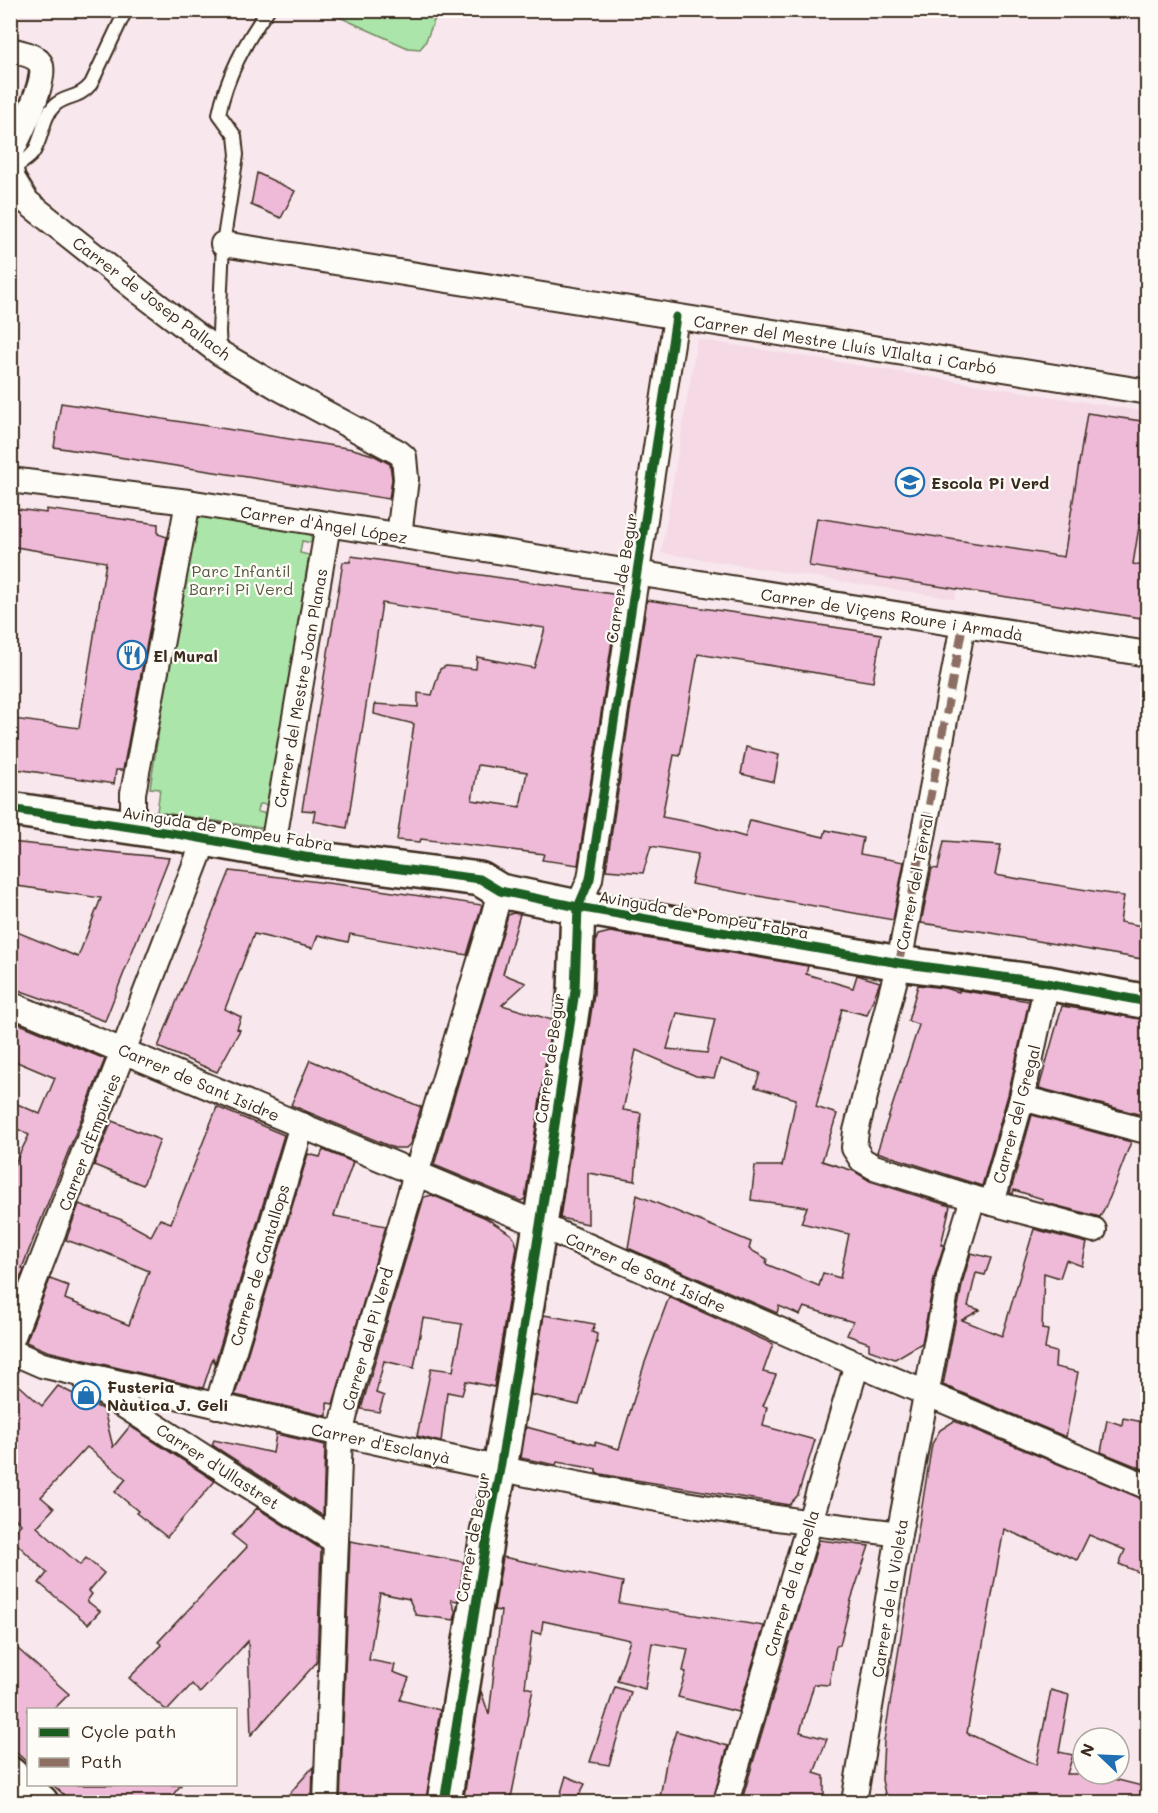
<svg xmlns="http://www.w3.org/2000/svg" width="1158" height="1813" font-family="Mali,sans-serif">
	<rect width="100%" height="100%" fill="#f8e8ed"/>
	<filter id="ink" filterUnits="userSpaceOnUse"><feTurbulence type="fractalNoise" baseFrequency=".0167" numOctaves="2"/><feDisplacementMap in="SourceGraphic" scale="12" xChannelSelector="R" yChannelSelector="G"/><feConvolveMatrix kernelMatrix="1 2 1 2 8 2 1 2 1" color-interpolation-filters="sRGB"/></filter>
	<g filter="url(#ink)">
		<path fill="#f5dae6" d="M697 339 1147 412V619L957 589 955 599 661 553Z"/>
		<g fill="#abe5a9" stroke="#738864" stroke-width="1.5">
			<path d="M326 11H438L425 43 420 49 408 48Z"/>
			<path d="M200 515 308 532 311 536 312 543 302 541 300 553 309 555 271 805 259 804 257 812 271 814 267 825 261 828 157 812 160 789 150 788 189 537 195 517Z"/>
		</g>
		<g fill="#eebad7" stroke="#3b2a1e" stroke-width="1.5" fill-rule="evenodd">
			<path d="M257 173 295 191 281 218 251 205Z"/>
			<path d="M61 403 353 449 373 455 390 464 392 479 389 499 54 447Z"/>
			<path d="M1087 413 1148 422V471L1133 564 1148 567V619L809 566 817 518 1064 557Z"/>
			<path d="M10 508 46 513V509L158 524V534L167 537 123 770H116L114 784 10 768V742L14 719 79 728 106 562 10 546Z"/>
			<path d="M351 556 619 595 578 865 542 860 544 854 421 839 420 842 397 840 414 724 374 714 375 704 418 707V693L432 695 440 669 446 666 476 669 477 657 534 668 545 628 382 603 347 828 313 821 315 811 302 810 343 562H350ZM478 765 527 772 520 807 472 800Z"/>
			<path d="M647 600 881 634 873 682 698 654 680 756 674 755 662 817 704 825 745 837 750 820 824 837 826 830 863 838 860 854 904 862 893 920 691 884 698 854 651 846 643 873 606 870Z"/>
			<path d="M746 747 779 755 774 782 741 774Z"/>
			<path d="M944 841 1001 845 995 875 1124 896 1120 922 1148 927V960L986 932 921 923 932 868 938 869Z"/>
			<path d="M10 842 169 858 105 1021 10 987V929L78 957 101 898 10 885Z"/>
			<path d="M230 871 359 887 482 905 467 955 350 934 348 942 318 935 313 948 254 934 225 1009 241 1017 237 1029 240 1030 217 1072 158 1047Z"/>
			<path d="M513 913 520 914 503 974 526 983 502 1005 552 1020 525 1199 521 1201 434 1165 508 915Z"/>
			<path d="M610 932 808 966 806 974 853 988 857 975 880 982 867 1015 842 1009 816 1107 837 1114 822 1161 854 1171 870 1181 950 1206 941 1245H944L935 1274 922 1343 895 1359 869 1350V1343L847 1335 853 1322 804 1307 800 1315 779 1306 777 1313 628 1248 637 1195 751 1242 749 1249 767 1259 766 1264 819 1286 823 1273 840 1278 849 1234 801 1223 807 1207 751 1200 755 1166H782L796 1099 755 1087 760 1073 720 1059 714 1078 696 1076 636 1050 623 1110 641 1113 635 1181 588 1173V1224L560 1218 594 994 596 940 598 935ZM677 1013 715 1019 707 1053 667 1049Z"/>
			<path d="M918 985 944 988 959 992V990L1029 1001 1008 1095 982 1186 877 1152 919 1025 908 1021Z"/>
			<path d="M1062 1006 1148 1020V1113L1143 1111 1142 1115 1039 1088Z"/>
			<path d="M10 1020 105 1059 22 1268 24 1269 10 1303V1173L29 1135 10 1125V1113L15 1103 40 1114 55 1078 10 1059Z"/>
			<path d="M310 1060 421 1107 410 1144 406 1148H394L291 1105Z"/>
			<path d="M217 1107 284 1135 215 1363 213 1358 203 1388 47 1351 26 1342 50 1279 69 1286 65 1299 129 1325 149 1271 101 1251 100 1252 66 1240 79 1204 122 1220 151 1236 160 1219 171 1223Z"/>
			<path d="M1032 1115 1131 1142 1110 1197 1100 1217 1042 1202 1043 1199 1014 1190 1013 1194 1010 1193Z"/>
			<path d="M112 1121 160 1140 143 1185 94 1165Z"/>
			<path d="M323 1150 353 1162 334 1216 386 1226 333 1404 327 1403V1416L235 1395 308 1154 320 1157Z"/>
			<path d="M432 1195 486 1218 511 1234 515 1240 517 1247 494 1387 466 1381 462 1395 447 1392 441 1442 417 1436 431 1368 453 1371 462 1324 423 1318 414 1368 384 1361 376 1393 384 1396 379 1412 361 1409 424 1197Z"/>
			<path d="M1034 1229 1087 1243 1082 1266 1066 1260 1060 1278 1044 1273 1042 1329 1048 1330 1045 1349 1056 1352 1055 1367 1078 1372 1066 1437 943 1385 963 1280 971 1253 991 1258 985 1275 976 1273 968 1306 980 1310 962 1320 1002 1336Z"/>
			<path d="M669 1297 773 1344 763 1372 776 1375 763 1406 767 1407 763 1426 815 1440 798 1495 789 1505 617 1477 596 1473V1469L557 1462 556 1465 521 1458 526 1427 595 1445V1442L619 1449 644 1365Z"/>
			<path d="M544 1315 595 1324 592 1332 597 1334 596 1342H597L579 1405 531 1395Z"/>
			<path d="M10 1377 42 1406 58 1386 104 1410 113 1447 130 1426 215 1481 167 1537 136 1513 138 1511 115 1492 126 1479 87 1447 41 1497 54 1508 37 1527 80 1565 86 1558 104 1573 89 1591 92 1594 87 1601 100 1611 88 1624 39 1583 47 1573 10 1537 21 1524 10 1513Z"/>
			<path d="M1123 1418 1148 1423V1471L1101 1452 1107 1420 1122 1425Z"/>
			<path d="M954 1421 1148 1501V1576L1119 1564 1125 1550 1089 1535 1077 1560 1004 1529 967 1733 1036 1765 1051 1690 1069 1695 1059 1752 1073 1755 1067 1774H1107L1106 1777 1142 1786 1141 1803H900L885 1794 882 1780 884 1741 932 1444 940 1430Z"/>
			<path d="M276 1434 325 1445 323 1516 212 1445 214 1440 273 1453Z"/>
			<path d="M257 1508 321 1549 317 1662 251 1735 248 1641 200 1693 192 1684 168 1710H166L129 1678 162 1645 158 1642 247 1547 232 1535Z"/>
			<path d="M819 1540 869 1546 851 1600 840 1645 836 1646 829 1685 814 1684 800 1732 827 1739 814 1773 824 1776V1803H741Z"/>
			<path d="M350 1541 464 1562 458 1601 451 1600 456 1613 454 1620 416 1615 409 1599 380 1593 369 1660 395 1665 393 1672 409 1678 400 1700 440 1710 426 1803H340Z"/>
			<path d="M503 1557 623 1582 619 1603 764 1626 738 1712 678 1697 686 1672 683 1671 688 1649 652 1643 645 1689 617 1681 630 1640 543 1621 541 1634 532 1632 525 1687 533 1689 510 1803H463L481 1691 489 1715 501 1611 494 1610Z"/>
			<path d="M10 1642 69 1694 53 1710H28V1763L10 1747Z"/>
			<path d="M615 1687 631 1692 609 1765 590 1762Z"/>
			<path d="M676 1731 728 1746 712 1803H659L666 1763Z"/>
			<path d="M313 1767 312 1803H281Z"/>
			<path d="M566 1776 585 1784 575 1803H558Z"/>
			<path d="M53 1785H181L166 1803H73Z"/>
		</g>
		<g fill="none" stroke-linecap="round" stroke-linejoin="round">
			<g stroke="#3b2a1e" stroke-width="16">
				<g id="lane">
					<path d="M11 170C18 165 28 160 33 153 43 139 42 117 55 105 66 95 79 99 91 84L126 10"/>
					<path d="M220 351 219 332 223 244 237 155 235 136 219 114C226 78 246 40 268 10"/>
				</g>
			</g>
			<g stroke="#3b2a1e" stroke-width="28">
				<g id="street">
					<path d="M10 50C19 52 35 55 40 63 49 78 19 135 12 151L10 157"/>
					<path d="M10 166 13 179 27 202 140 292 220 353 281 389 398 452 404 457 406 479 399 536"/>
					<path d="M223 244 1148 392"/>
					<path d="M10 480 188 502 1148 654"/>
					<path d="M963 625 899 963 856 1131 854 1148 862 1160 874 1167 973 1198"/>
					<path d="M133 828V793L188 502"/>
					<path d="M272 851 328 525"/>
					<path d="M578 907 590 879 676 317"/>
					<path d="M10 1004 540 1225 857 1364 1148 1487"/>
					<path d="M1022 1098 1142 1130"/>
					<path d="M992 1203 1094 1230"/>
					<path d="M10 1344 205 839"/>
					<path d="M10 1351 42 1365 72 1372C278 1419 484 1470 692 1505 761 1517 830 1525 899 1534"/>
					<path d="M87 1382 335 1541"/>
					<path d="M217 1406 302 1125"/>
					<path d="M326 1802 340 1435 350 1394 492 921 500 891"/>
					<path d="M726 1802 857 1364"/>
					<path d="M854 1802 899 1534 949 1277 973 1198 992 1203 1022 1098 1047 983"/>
				</g>
			</g>
			<g stroke="#3b2a1e" stroke-width="38">
				<g id="secondary">
					<path d="M10 809 177 834 305 857 480 879 500 891 578 907 899 963 1047 983 1148 1002"/>
					<path d="M10 1774 41 1802"/>
					<path d="M444 1802 488 1530 500 1469 540 1225 575 991 578 907"/>
				</g>
			</g>
			<use href="#lane" stroke="#fdfcf7" stroke-width="12"/>
			<use href="#street" stroke="#fdfcf7" stroke-width="24"/>
			<use href="#secondary" stroke="#fdfcf7" stroke-width="33"/>
			<path stroke="#8d6e63" stroke-width="8" stroke-dasharray="15 8" stroke-linecap="butt" d="M899 963 963 625"/>
			<g stroke="#fdfcf7" stroke-width="13">
				<g id="cycleway">
					<path d="M10 809 177 834 305 857 480 879 500 891 578 907 899 963 1047 983 1148 1002"/>
					<path d="M444 1802 488 1530 500 1469 540 1225 575 991 578 907 590 879 676 317"/>
				</g>
			</g>
			<use href="#cycleway" stroke="#1b5e20" stroke-width="9"/>
		</g>
	</g>
	<defs>
		<g id="school-ring" transform="scale(1.5)"><circle r="9.5" fill="#fdfcf7" stroke="#1f6fb2" stroke-width="1.5"/><path d="M0-5L7-2L0 1L-7-2ZM-4 1L0 2.5L4 1V4Q0 6-4 4Z" fill="#1f6fb2"/></g>
		<g id="restaurant-ring" transform="scale(1.5)"><circle r="9.5" fill="#fdfcf7" stroke="#1f6fb2" stroke-width="1.5"/><path d="M-5-6h1v4h1v-4h1v4h1v-4h1v5L-1.5 .5V6h-2V.5L-5-1ZM5-6V6H3V1.5H1.5Q1.5-4 5-6Z" fill="#1f6fb2"/></g>
		<g id="shop-ring" transform="scale(1.5)"><circle r="9.5" fill="#fdfcf7" stroke="#1f6fb2" stroke-width="1.5"/><path d="M-5-2.5h2.3a2.7 3.5 0 0 1 5.4 0H5L5.5 6h-11ZM-1.5-2.5h3a1.5 2.3 0 0 0-3 0Z" fill="#1f6fb2"/></g>
	</defs>
	<g fill-rule="evenodd">
		<use href="#school-ring" x="910" y="482"/>
		<use href="#restaurant-ring" x="132" y="655"/>
		<use href="#shop-ring" x="86" y="1395"/>
	</g>
	<g text-anchor="middle" dominant-baseline="central" stroke-width="4.5" stroke-linejoin="round" paint-order="stroke">
		<g font-size="16" fill="#3b2a1e" stroke="#fdfcf7">
			<text transform="translate(152 298) rotate(37)">Carrer de Josep Pallach</text>
			<text transform="translate(845 344) rotate(9)">Carrer del Mestre Lluís VIlalta i Carbó</text>
			<text transform="translate(324 524) rotate(9)">Carrer d'Àngel López</text>
			<text transform="translate(621 578) rotate(-81)">Carrer de Begur</text>
			<text transform="translate(892 614) rotate(9)">Carrer de Viçens Roure i Armadà</text>
			<text transform="translate(300 688) rotate(-80)">Carrer del Mestre Joan Planas</text>
			<text transform="translate(228 828) rotate(9)">Avinguda de Pompeu Fabra</text>
			<text transform="translate(914 882) rotate(-79)">Carrer del Terral</text>
			<text transform="translate(704 914) rotate(10)">Avinguda de Pompeu Fabra</text>
			<text transform="translate(549 1058) rotate(-82)">Carrer de Begur</text>
			<text transform="translate(199 1082) rotate(23)">Carrer de Sant Isidre</text>
			<text transform="translate(1016 1114) rotate(-75)">Carrer del Gregal</text>
			<text transform="translate(89 1142) rotate(-69)">Carrer d'Empúries</text>
			<text transform="translate(259 1265) rotate(-73)">Carrer de Cantallops</text>
			<text transform="translate(646 1272) rotate(24)">Carrer de Sant Isidre</text>
			<text transform="translate(367 1339) rotate(-74)">Carrer del Pi Verd</text>
			<text transform="translate(381 1443) rotate(12)">Carrer d'Esclanyà</text>
			<text transform="translate(218 1466) rotate(33)">Carrer d'Ullastret</text>
			<text transform="translate(472 1537) rotate(-80)">Carrer de Begur</text>
			<text transform="translate(791 1583) rotate(-73)">Carrer de la Roella</text>
			<text transform="translate(889 1598) rotate(-81)">Carrer de la Violeta</text>
		</g>
		<g font-size="16" font-weight="bold" fill="#3b2a1e" stroke="#fdfcf7" text-anchor="start">
			<text x="931" y="482">Escola Pi Verd</text>
			<text x="153" y="655">El Mural</text>
			<text x="107" y="1386">Fusteria<tspan x="107" dy="18">Nàutica J. Geli</tspan></text>
		</g>
		<g font-size="16" fill="#575941" stroke="#fdfcf7">
			<text x="241" y="570">Parc Infantil<tspan x="241" dy="18">Barri Pi Verd</tspan></text>
		</g>
	</g>
	<rect width="1158" height="1813" fill="none" stroke="#fdfcf7" stroke-width="36"/>
	<rect x="18" y="18" width="1122" height="1777" fill="none" stroke="#3b2a1e" stroke-width="2" filter="url(#ink)"/>
	<rect x="27" y="1708" width="210" height="78" fill="#fdfcf7" stroke="#afa8a0" stroke-width="1.5"/>
	<rect x="39" y="1728" width="30" height="9" fill="#1b5e20" stroke="#afa8a0" stroke-width="1.5"/>
	<text x="81" y="1738" font-size="18" fill="#3b2a1e">Cycle path</text>
	<rect x="39" y="1758" width="30" height="9" fill="#8d6e63" stroke="#afa8a0" stroke-width="1.5"/>
	<text x="81" y="1768" font-size="18" fill="#3b2a1e">Path</text>
	<g transform="translate(1101 1756) rotate(293)"><circle r="28" fill="#fdfcf7" stroke="#afa8a0" stroke-width="1.5"/>
	<path d="M0-4.5L10 22L0 15L-10 22Z" fill="#1f6fb2"/>
	<text y="-9" font-size="16" font-weight="bold" text-anchor="middle" fill="#3b2a1e">N</text>
	</g>
</svg>
